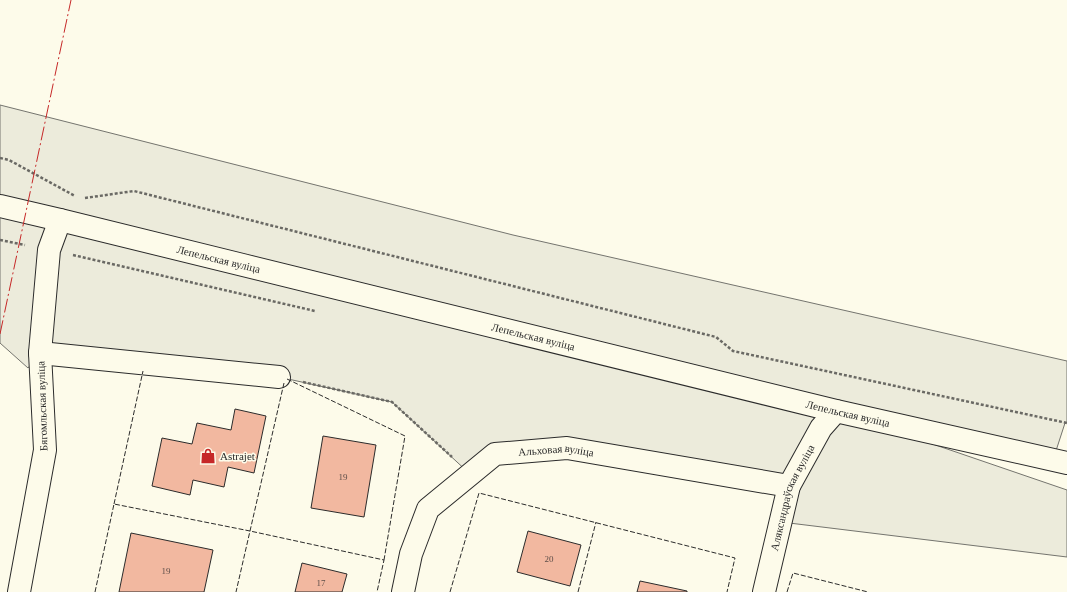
<svg xmlns="http://www.w3.org/2000/svg" width="1067" height="592" font-family="'Times New Roman',serif">
	<rect width="100%" height="100%" fill="#fdfbea"/>
	<path fill="#ecebdb" stroke="#74746e" d="M0 105 513 235 1067 361V423H1065L1053 460 842 413 1067 490V557L781 522 789 486 567 448 495 454 470 474 392 402 279 377 40 353 28 368 0 343Z"/>
	<g fill="#f2b8a0" stroke="#2b2b2b">
		<path d="M235 409 266 416 254 473 228 467 224 487 193 480 190 495 152 486 162 438 192 444 197 423 231 430Z"/>
		<path d="M323 436 376 445 364 517 311 508Z"/>
		<path d="M528 531 581 545 570 586 517 572Z"/>
		<path d="M131 533 213 550 204 592H119Z"/>
		<path d="M302 563 347 574 342 592H295Z"/>
		<path d="M640 581 687 591V592H637Z"/>
	</g>
	<g fill="none" stroke-linecap="round" stroke-linejoin="round">
		<g stroke="#2b2b2b" stroke-width="24">
			<g id="minor">
				<path id="s1" d="M0 206 60 220 836 411 1067 463"/>
				<path d="M40 353 279 377"/>
				<path d="M19 592 45 450 40 353 49 250 60 220"/>
				<path id="s2" d="M403 592 411 554 428 509 495 454 567 448 789 486"/>
				<path id="s3" d="M764 592 789 486 821 428 836 411"/>
			</g>
		</g>
		<g stroke="#6a6964" stroke-width="2.5" stroke-dasharray="3 2" stroke-linecap="butt">
			<path d="M0 158 9 160 75 196"/>
			<path d="M85 198 134 191 716 337 733 351 1067 423"/>
			<path d="M0 240 25 245"/>
			<path d="M73 255 315 311"/>
			<path d="M303 382 392 402 452 457"/>
		</g>
		<use href="#minor" stroke="#fdfbea" stroke-width="22"/>
		<g stroke="#2b2b2b" stroke-width="1" stroke-dasharray="5 2" stroke-linecap="butt">
			<path d="M287 379 405 436 384 560"/>
			<path d="M284 383 250 531 384 560 377 592"/>
			<path d="M114 504 143 371"/>
			<path d="M95 592 114 504 250 531 236 592"/>
			<path d="M450 592 479 493 735 558 727 592"/>
			<path d="M578 592 596 522"/>
			<path d="M787 592 793 573 868 592"/>
		</g>
		<path stroke="#c62828" stroke-width="1" stroke-dasharray="14 3 2 3" stroke-linecap="butt" d="M0 334 71 0"/>
	</g>
	<defs>
		<g id="shop-bare" transform="scale(1.2)"><path d="M-5-2.5h2.3a2.7 3.5 0 0 1 5.4 0H5L5.5 6h-11ZM-1.5-2.5h3a1.5 2.3 0 0 0-3 0Z" fill="#c62828" stroke="#fdfbea" stroke-width="2.5" paint-order="stroke"/></g>
	</defs>
	<g fill-rule="evenodd">
		<use href="#shop-bare" x="208" y="456"/>
	</g>
	<g text-anchor="middle" dominant-baseline="central" stroke-width="3" stroke-linejoin="round" paint-order="stroke">
		<g font-size="9" fill="#5d4e48">
			<text x="343" y="477">19</text>
			<text x="549" y="559">20</text>
			<text x="166" y="571">19</text>
			<text x="321" y="583">17</text>
		</g>
		<g font-size="11" fill="#2b2b2b" stroke="#fdfbea">
			<text stroke="none"><textPath href="#s1" startOffset="225">Лепельская вуліца</textPath></text>
			<text stroke="none"><textPath href="#s1" startOffset="549">Лепельская вуліца</textPath></text>
			<text transform="translate(42 406) rotate(-92)">Бягомльская вуліца</text>
			<text stroke="none"><textPath href="#s1" startOffset="873">Лепельская вуліца</textPath></text>
			<text stroke="none"><textPath href="#s2" startOffset="235">Альховая вуліца</textPath></text>
			<text stroke="none"><textPath href="#s3" startOffset="99">Аляксандраўская вуліца</textPath></text>
		</g>
		<g font-size="11" fill="#2b2b2b" stroke="#fdfbea" text-anchor="start">
			<text x="220" y="456">Astrajet</text>
		</g>
	</g>
</svg>
